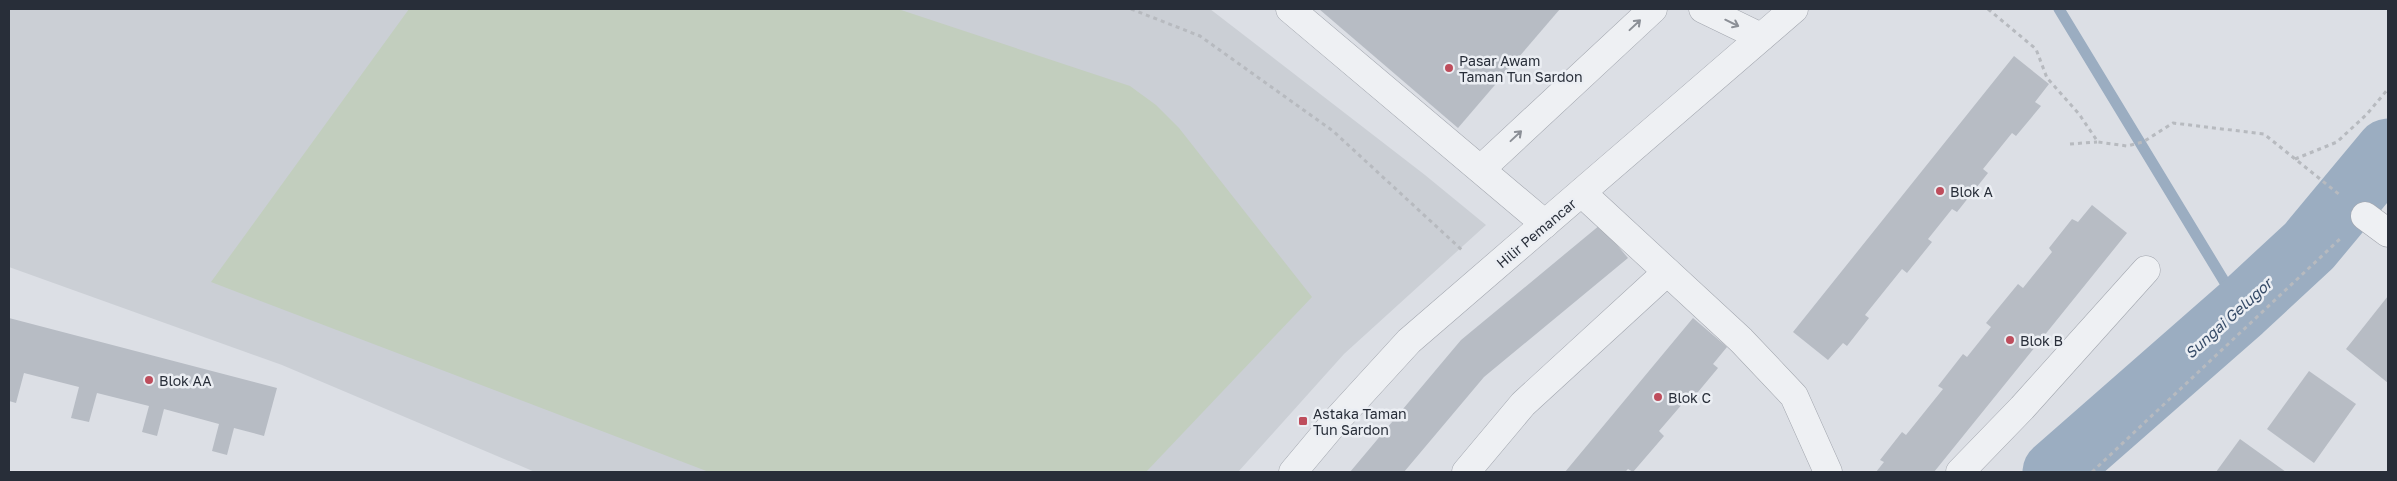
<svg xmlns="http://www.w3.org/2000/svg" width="2397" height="481" font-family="'Golos Text',sans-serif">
	<rect width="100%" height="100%" fill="#dcdfe5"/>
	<path fill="#cbcfd5" d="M9 9H1210L1425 175 1486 225 1344 354 1238 472H535L282 365 9 267Z"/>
	<path fill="#c2cebe" d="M409 9H898L1130 86 1156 105 1179 128 1312 297 1146 472H709L211 282Z"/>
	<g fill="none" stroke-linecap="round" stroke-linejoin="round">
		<path stroke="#9badc1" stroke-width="11" d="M2059 9 2241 309"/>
		<path stroke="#9badc1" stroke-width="65" d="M2055 472 2241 309 2309 246 2388 151"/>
	</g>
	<g fill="#b7bcc4">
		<path d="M1319 9H1560L1458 128Z"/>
		<path d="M2014 56 2049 84 2035 102 2041 106 2016 136 2012 133 1983 169 1988 173 1957 212 1952 209 1928 239 1932 242 1907 273 1902 269 1865 315 1869 318 1847 346 1843 343 1828 360 1793 332Z"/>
		<path d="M2092 205 2127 233 1934 472H1876L1884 462 1880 460 1902 432 1906 435 1943 389 1938 386 1963 354 1967 357 1991 327 1986 323 2018 284 2023 288 2052 252 2049 248 2072 219 2078 222Z"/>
		<path d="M1600 225 1628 258 1484 377 1404 472H1350L1461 340Z"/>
		<path d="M2388 296V383L2346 349Z"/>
		<path d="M9 318 277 388 264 436 234 428 227 455 212 451 219 424 164 409 157 436 142 432 149 406 97 393 89 422 71 418 79 387 24 373 16 403 9 401Z"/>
		<path d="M1693 318 1727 347 1713 364 1718 368 1693 398 1690 395 1659 431 1664 436 1633 472 1628 469 1625 472H1565Z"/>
		<path d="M2309 371 2356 404 2314 463 2267 429Z"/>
		<path d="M2240 439 2286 472H2216Z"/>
	</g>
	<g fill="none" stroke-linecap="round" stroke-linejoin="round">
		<g stroke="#a2a6ae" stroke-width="29">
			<g id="minor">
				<path d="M1290 9 1545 224"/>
				<path d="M1703 9 1761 37"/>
				<path d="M1481 169 1653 9"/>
				<path d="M1583 194 1741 340 1794 396 1828 472"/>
				<path d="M2365 216 2388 233"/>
				<path d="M1293 472 1334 423 1409 341 1794 9"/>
				<path d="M1466 472 1523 404 1667 272"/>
				<path d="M1960 472 2022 408 2146 270"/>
			</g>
		</g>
		<g stroke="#b7babf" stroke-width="3" stroke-dasharray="4 4" stroke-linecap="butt">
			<path d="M1131 9 1200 36 1333 131 1463 251"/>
			<path d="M1988 9 2036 49 2047 78 2079 114 2098 142 2127 146 2143 142 2173 123 2264 134 2340 195"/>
			<path d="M2070 144 2097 142"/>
			<path d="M2295 159 2337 142 2367 114 2388 89"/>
			<path d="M2092 472 2342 237"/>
		</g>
		<use href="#minor" stroke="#eef0f3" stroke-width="28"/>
	</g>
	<defs><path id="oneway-shaft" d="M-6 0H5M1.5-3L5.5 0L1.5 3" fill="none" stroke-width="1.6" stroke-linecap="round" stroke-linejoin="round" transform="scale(1.25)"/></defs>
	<g stroke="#8b8f96">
		<use href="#oneway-shaft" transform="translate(1732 23) rotate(26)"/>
		<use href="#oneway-shaft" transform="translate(1635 25) rotate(-43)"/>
		<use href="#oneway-shaft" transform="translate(1516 136) rotate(-43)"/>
	</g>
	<g fill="#be4d5c" stroke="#ebeef3" stroke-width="2">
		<circle cx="1449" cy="68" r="5"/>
		<circle cx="1940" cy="191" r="5"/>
		<circle cx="2010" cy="340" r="5"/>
		<circle cx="149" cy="380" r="5"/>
		<circle cx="1658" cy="397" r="5"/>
		<rect x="1298" y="416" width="10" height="10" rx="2.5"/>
	</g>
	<g text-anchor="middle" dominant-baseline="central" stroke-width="5" stroke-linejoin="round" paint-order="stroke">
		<g font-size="14" fill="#282e39" stroke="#ebeef3" text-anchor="start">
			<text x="1459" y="60">Pasar Awam<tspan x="1459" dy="16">Taman Tun Sardon</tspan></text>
			<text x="1950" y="191">Blok A</text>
			<text x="2020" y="340">Blok B</text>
			<text x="159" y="380">Blok AA</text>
			<text x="1668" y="397">Blok C</text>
			<text x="1313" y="413">Astaka Taman<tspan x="1313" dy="16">Tun Sardon</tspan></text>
		</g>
		<g font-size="14" fill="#282e39" stroke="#ebeef3">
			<text transform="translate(1536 233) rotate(-40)">Hilir Pemancar</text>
		</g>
		<g font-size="15" font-style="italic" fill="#374c68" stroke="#ebeef3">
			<text transform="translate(2228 318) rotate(-42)">Sungai Gelugor</text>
		</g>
	</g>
	<rect width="2397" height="481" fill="none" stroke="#282e39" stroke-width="20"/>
</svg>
